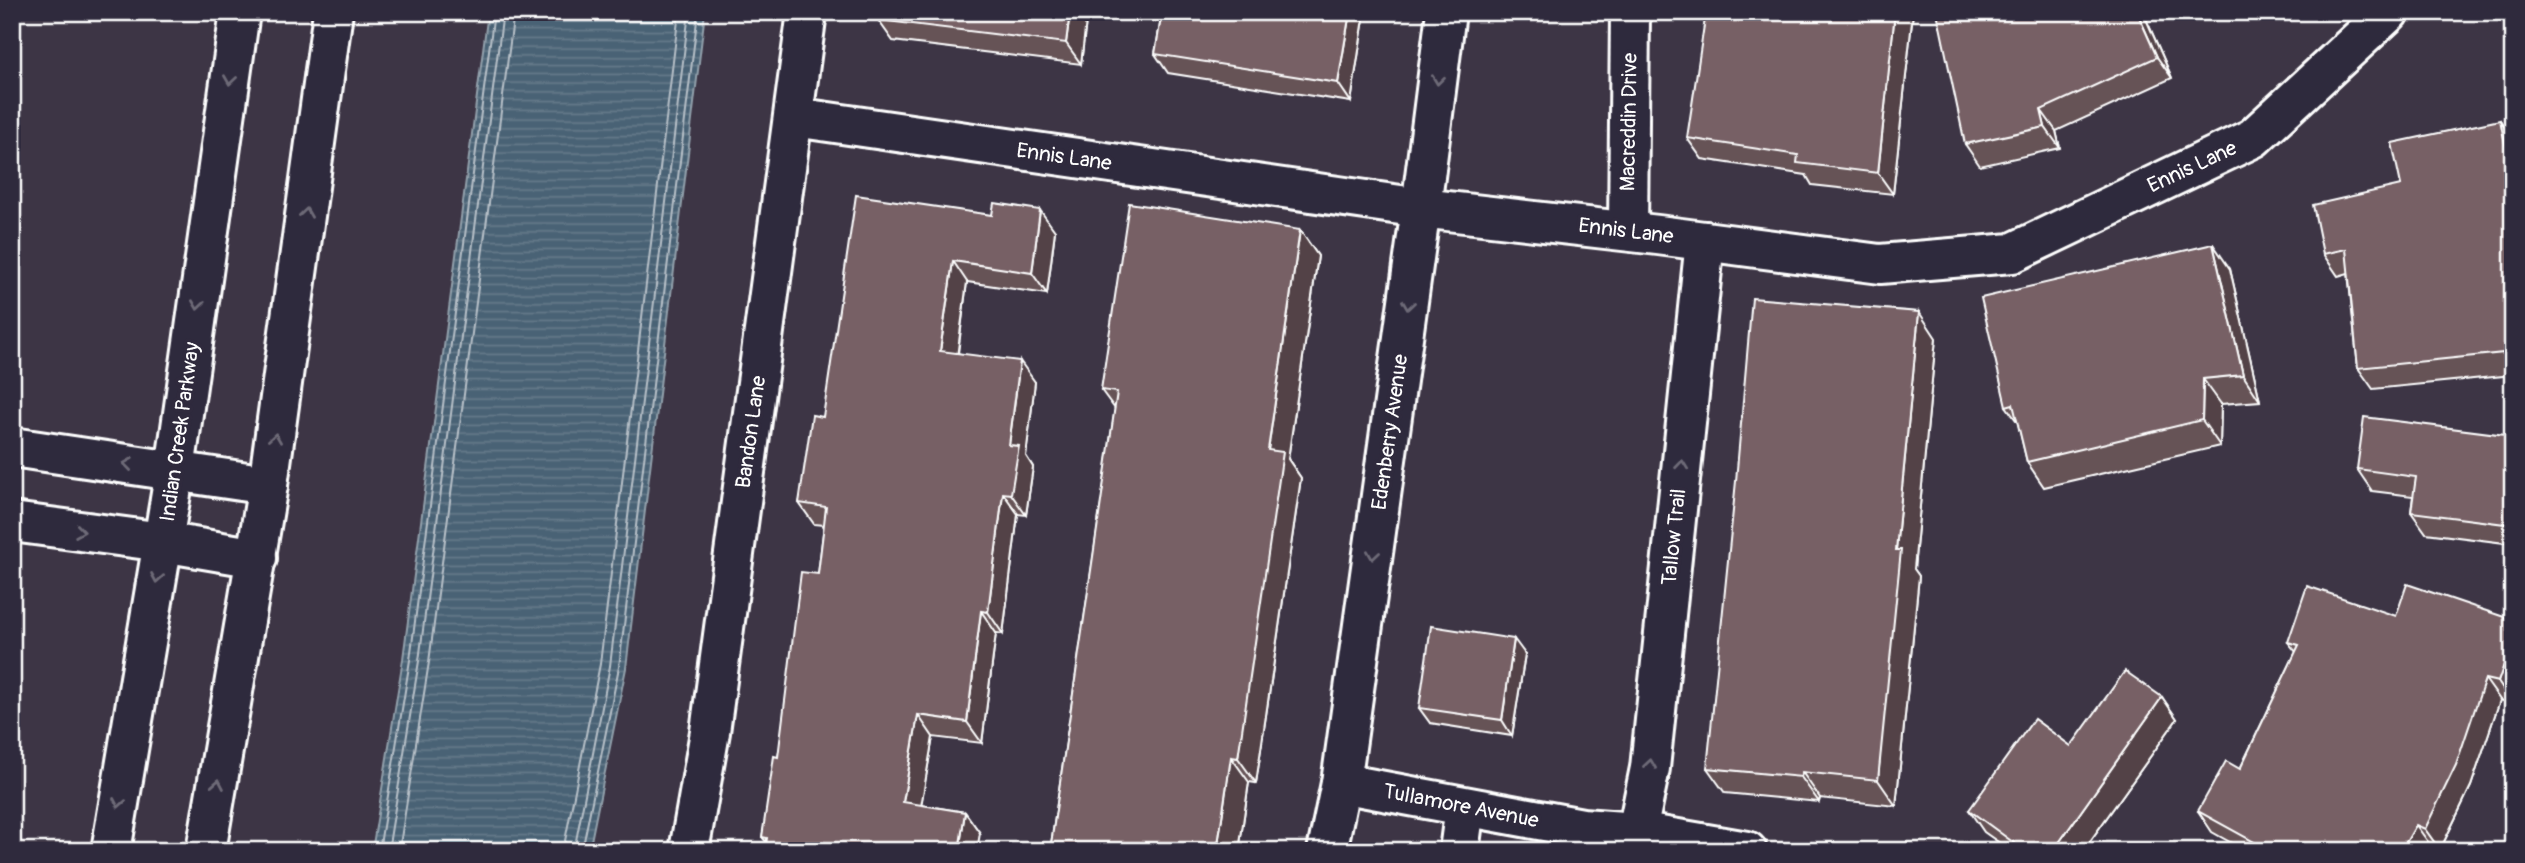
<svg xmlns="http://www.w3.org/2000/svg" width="2525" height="863" font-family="Pangolin,sans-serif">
	<defs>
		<pattern id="water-rules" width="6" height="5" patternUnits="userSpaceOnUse" patternTransform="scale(1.75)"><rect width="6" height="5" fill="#4a6275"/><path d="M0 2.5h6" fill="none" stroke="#657a8a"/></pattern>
	</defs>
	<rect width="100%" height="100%" fill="#3d3545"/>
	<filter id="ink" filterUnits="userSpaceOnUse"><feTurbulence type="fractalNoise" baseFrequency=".0143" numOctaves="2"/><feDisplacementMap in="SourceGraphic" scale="14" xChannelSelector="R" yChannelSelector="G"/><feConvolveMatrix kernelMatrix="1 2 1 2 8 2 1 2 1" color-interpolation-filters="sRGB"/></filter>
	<g filter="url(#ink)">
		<path fill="url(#water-rules)" stroke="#92a1ac" stroke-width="2" d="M488 12H705L626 668 589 851H372L403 659Z"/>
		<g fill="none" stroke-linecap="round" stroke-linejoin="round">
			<g stroke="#b7c0c8" stroke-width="2">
				<path d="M379 851 410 660 494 12"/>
				<path d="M388 851 419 661 503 12"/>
				<path d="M399 851 429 662 514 12"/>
				<path d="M563 851 600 664 679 12"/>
				<path d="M574 851 610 666 689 12"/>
				<path d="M582 851 619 667 698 12"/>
			</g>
			<g stroke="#fff" stroke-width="44">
				<g id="street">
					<path d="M794 117 1421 208 1658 235 1880 264 2012 253 2253 138 2389 12"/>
					<path d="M1628 231 1630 12"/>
					<path d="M12 447 268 485"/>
					<path d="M12 522 163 542 257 558"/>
					<path d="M1341 783 1582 828 1637 832 1747 851"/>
					<path d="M1637 832 1650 768 1705 241"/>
					<path d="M689 851 710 732 807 12"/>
					<path d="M1327 851 1341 783 1421 208 1446 12"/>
					<path d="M1459 851 1465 807"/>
				</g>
			</g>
			<g stroke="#fff" stroke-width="44">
				<g id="secondary">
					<path d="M111 851 175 470 240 12"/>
					<path d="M206 851 268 485 333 12"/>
				</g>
			</g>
			<use href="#street" stroke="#2f2a3d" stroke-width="38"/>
			<use href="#secondary" stroke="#2f2a3d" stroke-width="38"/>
		</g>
		<g fill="#665357" stroke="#fff" stroke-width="2">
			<path d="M879 12H1087L1081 64 893 41 878 20Z"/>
			<path d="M1162 12H1365L1351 102 1168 73 1155 54Z"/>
			<path d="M1913 12 1893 194 1812 185 1806 175 1702 159 1687 138 1736 15Z"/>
			<path d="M2143 12 2172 78 2056 131 2060 148 1980 166 1965 144Z"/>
			<path d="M2500 120 2513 139V375L2373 389 2358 368 2348 273 2338 276 2323 254Z"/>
			<path d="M992 215 1055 231 1047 294 967 282 958 353 1035 382 1026 456 1033 467 1026 515 1018 514 1003 634 996 633 982 743 933 737 921 805 965 812 980 833 767 843 762 837 778 757 818 574 824 525 814 524 799 503 823 417Z"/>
			<path d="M1300 230 1318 256 1288 459 1301 478 1256 783 1249 782 1239 851H1050L1115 409 1101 390Z"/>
			<path d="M2230 269 2260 401 2221 404 2220 446 2044 487 2027 462 2018 423 2006 406Z"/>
			<path d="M1936 338 1914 569 1919 576 1896 806 1820 798 1819 802 1725 793 1707 768Z"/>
			<path d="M2513 436V544L2426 533 2411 512 2413 496 2372 491 2357 469Z"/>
			<path d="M2396 616 2513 620V704L2500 700 2471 786 2440 850 2431 846 2428 851H2246L2212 832 2198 811 2240 769 2296 652 2288 642Z"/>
			<path d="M1525 654 1512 736 1430 723 1419 708Z"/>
			<path d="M2162 697 2177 719 2083 851H2011L1984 832 1969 810 2071 746Z"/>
		</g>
		<g fill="#534347" stroke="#fff" stroke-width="2">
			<path d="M1070 12H1087L1081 64 1066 43Z"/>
			<path d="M1350 12H1365L1351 102 1338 83Z"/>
			<path d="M1895 12H1913L1893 194 1878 173Z"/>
			<path d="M2137 12H2143L2172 78 2157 57Z"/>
			<path d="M2041 110 2056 131 2060 148 2045 127Z"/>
			<path d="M2500 120 2513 139V181Z"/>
			<path d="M1040 210 1055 231 1047 294 1032 273Z"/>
			<path d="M1300 230 1318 256 1288 459 1301 478 1256 783 1238 758 1268 450Z"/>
			<path d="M2213 244 2230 269 2260 401 2243 375Z"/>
			<path d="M953 261 967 282 955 372 940 351Z"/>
			<path d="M1919 312 1936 338 1914 569 1919 576 1896 806 1878 780 1896 550Z"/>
			<path d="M1020 361 1035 382 1026 456 1033 467 1026 515 1011 494 1009 445Z"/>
			<path d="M2203 379 2221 404 2220 446 2202 420Z"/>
			<path d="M1003 493 1018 514 1003 634 988 612Z"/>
			<path d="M981 611 996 633 982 743 967 722Z"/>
			<path d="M2513 638V704L2498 682Z"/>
			<path d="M1514 639 1525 654 1512 736 1502 720Z"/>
			<path d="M2485 679 2500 700 2471 786 2440 850 2425 829Z"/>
			<path d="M2162 697 2177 719 2083 851H2053Z"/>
			<path d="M918 715 933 737 918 824 903 802Z"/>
			<path d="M1231 757 1249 782 1239 851H1217Z"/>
			<path d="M1802 772 1820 798 1819 802 1801 777Z"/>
			<path d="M965 812 980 833 977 851H959Z"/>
			<path d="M2416 825 2431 846 2428 851H2401Z"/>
		</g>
		<g fill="#776065" stroke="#fff" stroke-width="2">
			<path d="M879 12H1070L1066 43 878 20Z"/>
			<path d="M1162 12H1350L1338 83 1155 54Z"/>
			<path d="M1706 12H1716L1736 15 1737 12H1895L1878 173 1797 163 1798 155 1687 138Z"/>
			<path d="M1937 12H2137L2157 57 2041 110 2045 127 1965 144Z"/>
			<path d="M2500 120 2513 181V352L2358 368 2346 249 2323 254 2313 205 2401 185 2392 143Z"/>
			<path d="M856 195 992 215 994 203 1040 210 1032 273 953 261 940 351 1020 361 1009 445 1019 446 1011 494 1003 493 988 612 981 611 967 722 918 715 903 802 965 812 959 851H765L767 838 762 837 774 756 778 757 801 572 818 574 826 507 799 503 812 415 823 417Z"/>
			<path d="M1129 203 1300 230 1268 450 1283 452 1238 758 1231 757 1217 851H1050L1117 392 1101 390Z"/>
			<path d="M2213 244 2243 375 2203 379 2202 420 2027 462 2013 404 2006 406 1981 298Z"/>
			<path d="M1752 298 1919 312 1896 550H1901L1878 780 1802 772 1801 777 1707 768 1736 481Z"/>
			<path d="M2364 417 2513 436V525L2411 512 2416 477 2357 469Z"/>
			<path d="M2407 584 2513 620V638L2498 682 2485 679 2456 765 2425 829 2416 825 2401 851H2249L2254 842 2198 811 2226 761 2240 769 2299 645 2288 642 2307 586 2396 616Z"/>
			<path d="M1431 626 1514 639 1502 720 1419 708Z"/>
			<path d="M2125 671 2162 697 2053 851H2025L1969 810 2034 719 2071 746Z"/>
		</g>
		<defs><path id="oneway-chevron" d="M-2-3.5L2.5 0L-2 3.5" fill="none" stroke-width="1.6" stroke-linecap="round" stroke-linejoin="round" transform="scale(1.75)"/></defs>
		<g stroke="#6d6a77">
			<use href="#oneway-chevron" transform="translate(230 80) rotate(98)"/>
			<use href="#oneway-chevron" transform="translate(1438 80) rotate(97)"/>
			<use href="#oneway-chevron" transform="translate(306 213) rotate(-82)"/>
			<use href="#oneway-chevron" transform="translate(198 305) rotate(98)"/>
			<use href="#oneway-chevron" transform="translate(1408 305) rotate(98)"/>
			<use href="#oneway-chevron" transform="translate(275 438) rotate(-82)"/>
			<use href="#oneway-chevron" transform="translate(128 464) rotate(-172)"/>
			<use href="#oneway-chevron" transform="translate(1682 465) rotate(-84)"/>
			<use href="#oneway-chevron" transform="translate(80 531) rotate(8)"/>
			<use href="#oneway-chevron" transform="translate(1373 555) rotate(98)"/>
			<use href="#oneway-chevron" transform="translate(157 578) rotate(100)"/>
			<use href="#oneway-chevron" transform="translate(1650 764) rotate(-82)"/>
			<use href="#oneway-chevron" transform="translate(218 784) rotate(-80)"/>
			<use href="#oneway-chevron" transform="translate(119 803) rotate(100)"/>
		</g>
	</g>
	<g text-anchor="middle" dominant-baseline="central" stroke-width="7" stroke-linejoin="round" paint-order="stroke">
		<g font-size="21" fill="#fff" stroke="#2f2a3d">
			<text transform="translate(1629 122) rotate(-89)">Macreddin Drive</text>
			<text transform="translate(1064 157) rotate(8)">Ennis Lane</text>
			<text transform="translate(2192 167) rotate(-25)">Ennis Lane</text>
			<text transform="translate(1626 231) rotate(7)">Ennis Lane</text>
			<text transform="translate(180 432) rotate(-82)">Indian Creek Parkway</text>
			<text transform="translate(751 432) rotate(-82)">Bandon Lane</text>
			<text transform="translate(1390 432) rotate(-82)">Edenberry Avenue</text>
			<text transform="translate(1674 537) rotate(-84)">Tallow Trail</text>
			<text transform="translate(1461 806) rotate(11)">Tullamore Avenue</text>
		</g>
	</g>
	<rect width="2525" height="863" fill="none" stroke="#2f2a3d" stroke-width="42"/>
	<rect x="21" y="21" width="2483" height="821" fill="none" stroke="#fff" stroke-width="2.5" filter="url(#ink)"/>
</svg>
